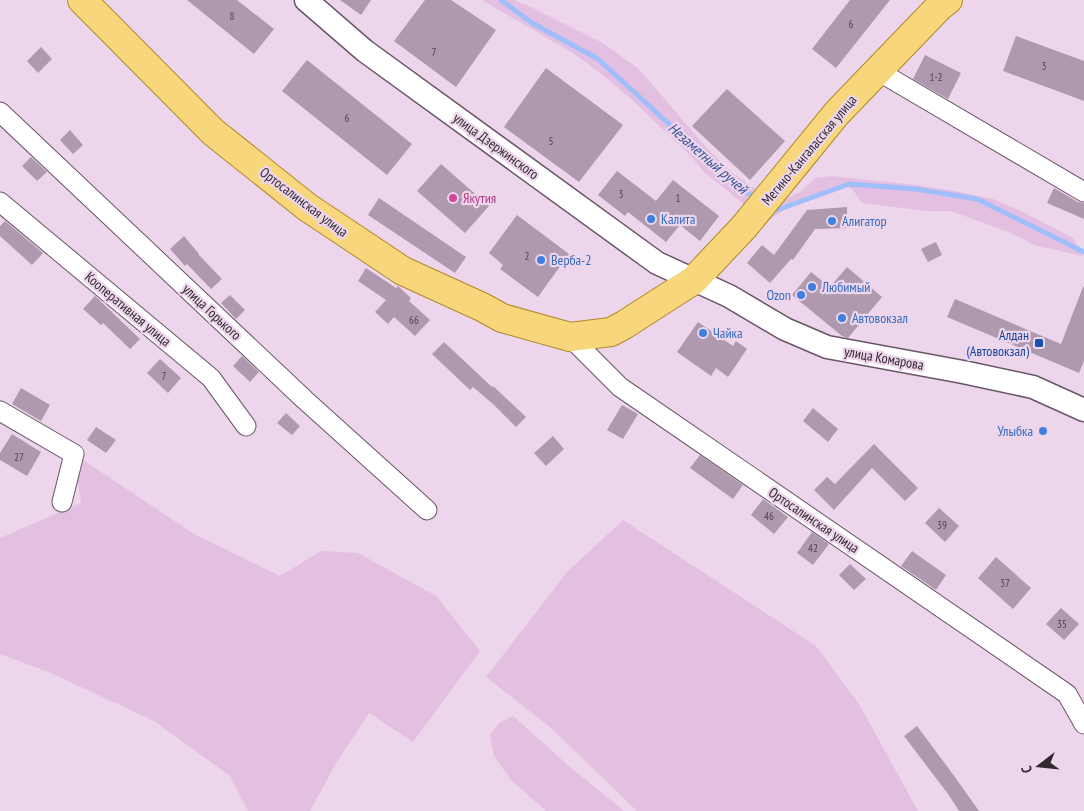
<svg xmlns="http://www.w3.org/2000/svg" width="1084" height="811" font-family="'PT Sans Narrow',sans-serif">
	<rect width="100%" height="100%" fill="#edd6ec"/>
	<g fill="#e3bfe1">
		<path d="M482 0H514L531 7 603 43 639 69 704 145 728 169 748 184 779 202 800 192 815 178 831 176 916 185 960 192 993 199 1021 211 1073 238 1083 256 1034 245 1011 233 951 211H926L862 203 853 190 848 187 784 210 766 222 704 172 690 155 630 98 600 73 573 53Z"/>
		<path d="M74 454 194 534 280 576 321 551 358 553 436 596 480 651 413 742 369 713 335 765 310 811H248L230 776 154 721 51 673 0 654V538L81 503Z"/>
		<path d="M623 520 816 646 859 704 918 811H637L551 728 486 677 567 572Z"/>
		<path d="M513 716 570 767 624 811H546L511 780 494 756 490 735 499 723Z"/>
	</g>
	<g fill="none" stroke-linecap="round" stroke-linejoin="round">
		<g stroke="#9fbefa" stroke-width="5">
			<path d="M501 0 532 23 598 59 738 187 756 198"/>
			<path d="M772 207 777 210 849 184 916 189 977 199 1084 252"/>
		</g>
	</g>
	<g fill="#af99ae">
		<path d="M187 0H237L274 29 254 54Z"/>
		<path d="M340 0H371L361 15Z"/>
		<path d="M425 0H451L496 30 456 87 394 41Z"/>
		<path d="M850 0H890L836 68 812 49Z"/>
		<path d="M1016 36 1084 61V101L1003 71Z"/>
		<path d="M41 47 52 59 38 73 27 61Z"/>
		<path d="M925 55 961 73 948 99 913 79Z"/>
		<path d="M307 60 412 144 387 175 282 91Z"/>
		<path d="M546 68 623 125 579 182 504 127Z"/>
		<path d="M727 89 785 141 750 180 692 126Z"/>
		<path d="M70 130 83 145 73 154 60 140Z"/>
		<path d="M31 157 47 172 37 181 22 166Z"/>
		<path d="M441 164 489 206 465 233 417 191Z"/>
		<path d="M617 171 656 201 673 180 719 216 700 241 680 225 666 242 628 212 625 216 598 195Z"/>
		<path d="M1054 188 1078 202 1084 203V219L1047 203Z"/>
		<path d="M379 198 466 257 455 273 368 215Z"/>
		<path d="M847 207V228L815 229 793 260 791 259 770 283 747 263 762 245 774 255 807 210Z"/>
		<path d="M517 215 569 254 538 297 500 269 503 265 489 253Z"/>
		<path d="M5 221 43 253 32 265 0 236V226Z"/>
		<path d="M184 236 199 254H198L222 279 211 289 187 264 185 266 170 249Z"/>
		<path d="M936 242 942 255 928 262 921 249Z"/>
		<path d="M847 267 882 297 848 338 842 336 792 295 811 272 830 287Z"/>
		<path d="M366 268 396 288 398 286 411 298 409 301 430 320 415 336 394 317 388 324 375 312 386 300 358 281Z"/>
		<path d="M1083 287H1084V361L1079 373 947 317 955 299 1061 344Z"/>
		<path d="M230 295 245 310 236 319 221 303Z"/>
		<path d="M95 296 140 339 130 349 103 323 101 325 83 309Z"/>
		<path d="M698 322 733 346 736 341 747 349 728 377 716 368 711 376 677 352Z"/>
		<path d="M444 342 492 387 493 386 526 417 516 427 493 404 473 387 470 390 432 354Z"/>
		<path d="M242 356 259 372 250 382 233 366Z"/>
		<path d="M160 359 181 378 168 393 147 373Z"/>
		<path d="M21 388 50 405 41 421 12 404Z"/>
		<path d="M622 405 638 414 623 439 607 430Z"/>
		<path d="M813 408 838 429 828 442 803 421Z"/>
		<path d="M286 413 300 426 292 435 277 423Z"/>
		<path d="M96 427 116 440 106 453 87 440Z"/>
		<path d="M12 434 41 452 27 476 0 460V453Z"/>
		<path d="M553 436 564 449 546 466 534 453Z"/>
		<path d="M874 444 918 488 905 501 872 468 834 510 814 490 827 477 835 484Z"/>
		<path d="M700 455 743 485 733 499 690 468Z"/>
		<path d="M763 499 788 517 774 534 751 515Z"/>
		<path d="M939 508 959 526 945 542 925 523Z"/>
		<path d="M812 532 829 544 813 565 797 553Z"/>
		<path d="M912 551 946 575 936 590 901 566Z"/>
		<path d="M996 557 1031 588 1013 609 978 578Z"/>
		<path d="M850 564 866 579 854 590 839 575Z"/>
		<path d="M1061 608 1079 624 1064 640 1046 624Z"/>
		<path d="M917 726 952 773 979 811H959L948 794 904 736Z"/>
	</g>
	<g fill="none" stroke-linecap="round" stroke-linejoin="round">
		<g stroke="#695568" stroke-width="21">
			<g id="minor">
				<path d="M878 71 1084 192"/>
				<path d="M0 112 305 400 427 510"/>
				<path d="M0 202 211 378 246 426"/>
				<path d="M570 337 620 387 1067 694 1084 724"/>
				<path d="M0 411 74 454 62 502"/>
			</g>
		</g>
		<g stroke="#695568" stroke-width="25">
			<path id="tertiary" d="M306 0 365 51 657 263 729 296 785 329 827 347 963 372 1033 387 1084 410"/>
		</g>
		<g stroke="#b08929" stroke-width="30">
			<path id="primary" d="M82 0 213 132 307 207 403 271 482 307 502 318 570 337 611 332 624 325 694 280 744 227 837 113 939 7 948 0"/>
		</g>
		<use href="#minor" stroke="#fff" stroke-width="19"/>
		<use href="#tertiary" stroke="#fff" stroke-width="22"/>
		<use href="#primary" stroke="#f8d77c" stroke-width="28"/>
	</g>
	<circle fill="#d1479c" stroke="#edd6ec" stroke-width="2" cx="453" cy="198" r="5"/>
	<g fill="#3f7fe0" stroke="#edd6ec" stroke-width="2">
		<circle cx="651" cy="219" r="5"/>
		<circle cx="832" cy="221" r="5"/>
		<circle cx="541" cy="260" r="5"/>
		<circle cx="812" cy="287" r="5"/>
		<circle cx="801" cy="295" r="5"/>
		<circle cx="842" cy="318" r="5"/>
		<circle cx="703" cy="333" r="5"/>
		<circle cx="1043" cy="431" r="5"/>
	</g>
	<rect fill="#1a4fb4" stroke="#edd6ec" stroke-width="2" x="1034" y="338" width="10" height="10" rx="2.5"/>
	<g text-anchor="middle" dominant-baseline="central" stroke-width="4.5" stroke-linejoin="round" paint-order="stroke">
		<g font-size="11" fill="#504450">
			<text x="232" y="16">8</text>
			<text x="851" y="24">6</text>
			<text x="434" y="52">7</text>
			<text x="1044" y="66">3</text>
			<text x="936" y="77">1-2</text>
			<text x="347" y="118">6</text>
			<text x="551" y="141">5</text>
			<text x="621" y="194">3</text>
			<text x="678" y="198">1</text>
			<text x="527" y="256">2</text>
			<text x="414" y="320">66</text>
			<text x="164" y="376">7</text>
			<text x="19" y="457">27</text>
			<text x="769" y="516">46</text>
			<text x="942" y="525">39</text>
			<text x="813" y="548">42</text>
			<text x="1005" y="583">37</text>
			<text x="1062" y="624">35</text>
		</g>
		<g font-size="14" fill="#312830" stroke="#edd6ec">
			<text transform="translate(496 146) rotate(36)">улица Дзержинского</text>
			<text transform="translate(809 150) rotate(-50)">Мегино-Кангаласская улица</text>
			<text transform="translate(304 202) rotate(37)">Ортосалинская улица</text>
			<text transform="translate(128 309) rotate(40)">Кооперативная улица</text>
			<text transform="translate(212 312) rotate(43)">улица Горького</text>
			<text transform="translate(884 358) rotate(10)">улица Комарова</text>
			<text transform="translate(814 520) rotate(34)">Ортосалинская улица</text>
		</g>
		<g font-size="14" fill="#b23c85" stroke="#edd6ec" text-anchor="start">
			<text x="463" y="198">Якутия</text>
		</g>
		<g font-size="14" fill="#366cbe" stroke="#edd6ec" text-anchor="start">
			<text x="661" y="219">Калита</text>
			<text x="842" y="221">Алигатор</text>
			<text x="551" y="260">Верба-2</text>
			<text x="822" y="287">Любимый</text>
			<text x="791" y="295" text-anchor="end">Ozon</text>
			<text x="852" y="318">Автовокзал</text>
			<text x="713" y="333">Чайка</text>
			<text x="1033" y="431" text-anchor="end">Улыбка</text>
		</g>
		<g font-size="14" fill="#164399" stroke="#edd6ec" text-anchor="end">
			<text x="1029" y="335">Алдан<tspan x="1029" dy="16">(Автовокзал)</tspan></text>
		</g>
		<g font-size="15" font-style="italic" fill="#32539a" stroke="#edd6ec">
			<text transform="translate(708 158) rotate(41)">Незаметный ручей</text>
		</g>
	</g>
	<g transform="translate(1039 766) rotate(254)" stroke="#edd6ec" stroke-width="4" paint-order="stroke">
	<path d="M0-4L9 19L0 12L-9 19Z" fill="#312830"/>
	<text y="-8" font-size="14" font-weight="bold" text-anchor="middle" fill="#312830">С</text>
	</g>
</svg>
